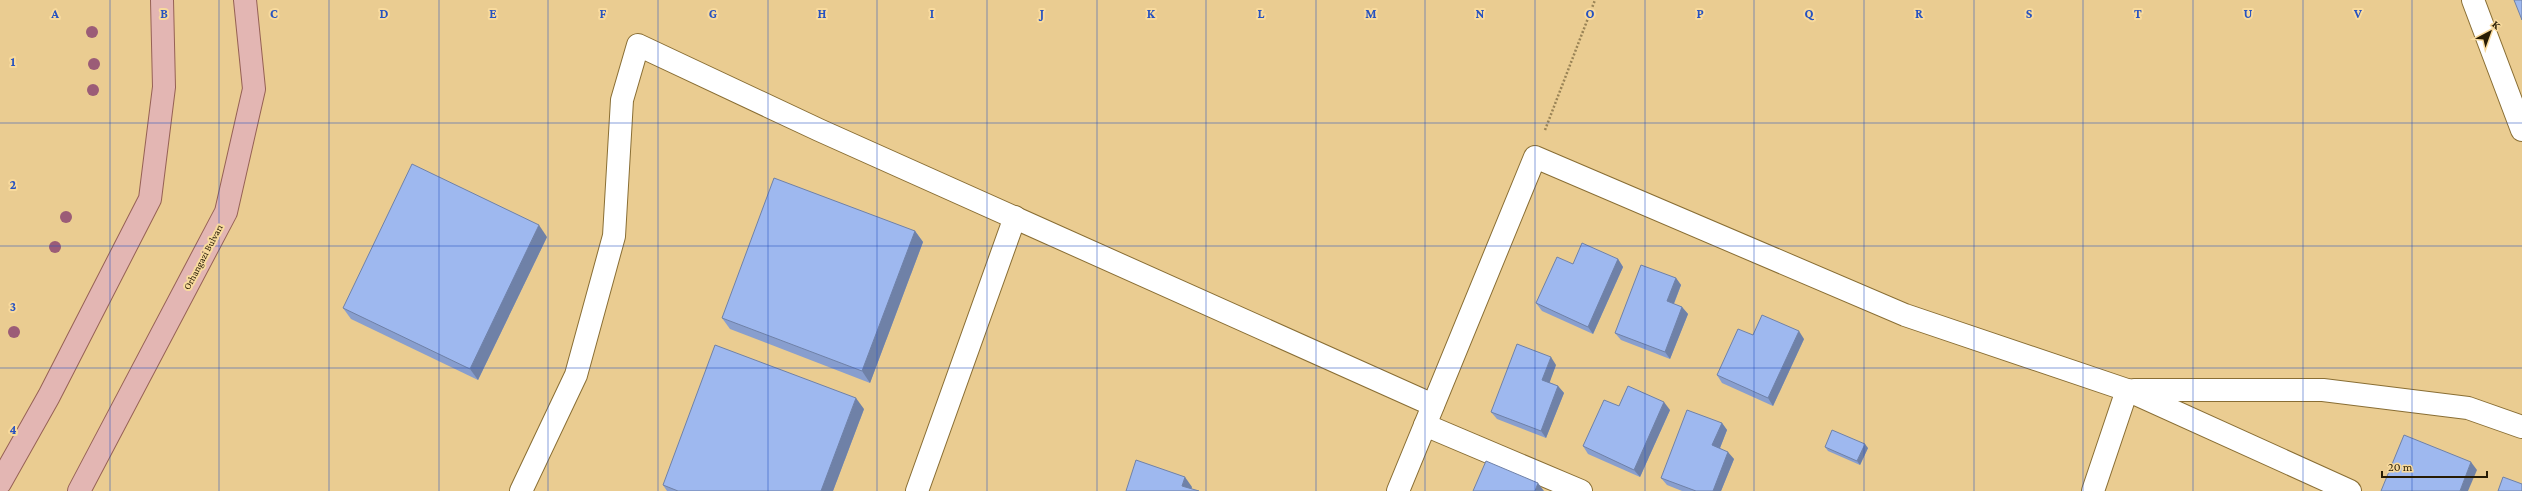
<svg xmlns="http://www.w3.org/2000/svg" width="2522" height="491" font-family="'Crimson Pro',serif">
	<rect width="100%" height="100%" fill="#eacc91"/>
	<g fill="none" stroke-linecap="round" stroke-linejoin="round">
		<g stroke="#896e34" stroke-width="24">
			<g id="minor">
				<path d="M2473 0 2522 130"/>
				<path d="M2134 390H2323L2468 408 2522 427"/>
				<path d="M1425 425 1581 491"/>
				<path d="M521 491 576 375 614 236 622 100 638 45 819 130 1433 405"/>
				<path d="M917 491 1015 217"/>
				<path d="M1398 491 1535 157 1905 315 2127 390 2350 491"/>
				<path d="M2093 491 2127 390"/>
			</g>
		</g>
		<g stroke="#966155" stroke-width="24">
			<g id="major">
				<path d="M0 483 49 396 150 199 164 87 162 0"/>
				<path d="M79 491 226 212 254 89 245 0"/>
			</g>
		</g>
		<path stroke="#998356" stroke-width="2.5" stroke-dasharray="2 2" stroke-linecap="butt" d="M1545 130 1595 0"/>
		<use href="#minor" stroke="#fff" stroke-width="22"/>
		<use href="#major" stroke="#e3b6b3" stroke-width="22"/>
	</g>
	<g fill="#9b5c77">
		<circle cx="92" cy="32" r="6"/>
		<circle cx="94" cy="64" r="6"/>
		<circle cx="93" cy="90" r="6"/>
		<circle cx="66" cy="217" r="6"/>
		<circle cx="55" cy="247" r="6"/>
		<circle cx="14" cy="332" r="6"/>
	</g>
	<g fill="#889ece">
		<path d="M915 231 923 242 870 383 730 329 722 318Z"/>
		<path d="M547 237 478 380 351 319 343 308Z"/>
		<path d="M1618 259 1623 267 1593 334 1542 311 1536 303 1573 264Z"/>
		<path d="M1676 278 1681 285 1674 304 1682 307 1688 314 1670 359 1621 340 1615 333Z"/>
		<path d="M1753 335 1804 339 1773 406 1722 383 1717 375Z"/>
		<path d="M1556 365 1549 382 1558 386 1564 393 1546 438 1497 419 1491 412Z"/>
		<path d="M1619 406 1670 410 1640 477 1588 454 1583 446Z"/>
		<path d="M864 409 833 491H667L663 485Z"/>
		<path d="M1722 423 1727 430 1720 448 1734 459 1721 491H1682L1667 485 1661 478Z"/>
		<path d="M1825 447 1868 448 1860 465 1828 451Z"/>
	</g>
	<g fill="#6f81a7">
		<path d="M539 225 547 237 478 380 470 369Z"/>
		<path d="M915 231 923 242 870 383 862 371Z"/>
		<path d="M1618 259 1623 267 1593 334 1588 327Z"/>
		<path d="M1676 278 1681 285 1672 308 1667 301Z"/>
		<path d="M1682 307 1688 314 1670 359 1665 352Z"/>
		<path d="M1799 331 1804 339 1773 406 1768 398Z"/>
		<path d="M1551 357 1556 365 1548 387 1542 380Z"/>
		<path d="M1558 386 1564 393 1546 438 1541 431Z"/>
		<path d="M856 398 864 409 833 491H821Z"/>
		<path d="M1664 402 1670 410 1640 477 1634 470Z"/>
		<path d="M1722 423 1727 430 1718 453 1712 445Z"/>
		<path d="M1865 444 1868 448 1860 465 1857 461Z"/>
		<path d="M1728 452 1734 459 1721 491H1713Z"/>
		<path d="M2471 462 2477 470 2468 491H2460Z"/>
		<path d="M1185 477 1192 487 1191 491 1182 486Z"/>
		<path d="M1538 483 1544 491H1535Z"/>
	</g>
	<g fill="#9eb8ef" stroke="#6f81a7">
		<path d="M2514 0H2522V20Z"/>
		<path d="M412 164 539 225 470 369 343 308Z"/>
		<path d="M774 178 915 231 862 371 722 318Z"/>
		<path d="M1582 243 1618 259 1588 327 1536 303 1557 257 1573 264Z"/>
		<path d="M1641 265 1676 278 1667 301 1682 307 1665 352 1615 333Z"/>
		<path d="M1762 315 1799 331 1768 398 1717 375 1738 329 1753 335Z"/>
		<path d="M1517 344 1551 357 1542 380 1558 386 1541 431 1491 412Z"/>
		<path d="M715 345 856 398 821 491H678L663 485Z"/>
		<path d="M1628 386 1664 402 1634 470 1583 446 1604 400 1619 406Z"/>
		<path d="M1687 410 1722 423 1712 445 1728 452 1713 491H1696L1661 478Z"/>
		<path d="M1832 430 1865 444 1857 461 1825 447Z"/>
		<path d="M2404 435 2471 462 2460 491H2381Z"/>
		<path d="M1136 460 1185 477 1182 486 1199 491H1126Z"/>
		<path d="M1486 461 1538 483 1535 491H1473Z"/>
		<path d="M2503 477 2522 484V491H2498Z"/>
	</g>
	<path fill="none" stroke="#2652c0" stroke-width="1" stroke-opacity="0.55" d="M110 0V491M219 0V491M329 0V491M439 0V491M548 0V491M658 0V491M768 0V491M877 0V491M987 0V491M1097 0V491M1206 0V491M1316 0V491M1425 0V491M1535 0V491M1645 0V491M1754 0V491M1864 0V491M1974 0V491M2083 0V491M2193 0V491M2303 0V491M2412 0V491M0 123H2522M0 246H2522M0 368H2522"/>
	<g text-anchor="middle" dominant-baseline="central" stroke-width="4" stroke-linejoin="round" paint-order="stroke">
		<g font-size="10" fill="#271c04" stroke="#f8da9d">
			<text transform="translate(203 257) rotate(-62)">Orhangazi Bulvarı</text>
		</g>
	</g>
	<g font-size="13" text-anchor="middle" font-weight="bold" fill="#2652c0" stroke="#f8da9d" stroke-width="4" stroke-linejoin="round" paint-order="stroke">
		<text x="55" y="18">A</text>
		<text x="164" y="18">B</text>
		<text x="274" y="18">C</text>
		<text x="384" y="18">D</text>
		<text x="493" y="18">E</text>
		<text x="603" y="18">F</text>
		<text x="713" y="18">G</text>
		<text x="822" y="18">H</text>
		<text x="932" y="18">I</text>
		<text x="1042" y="18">J</text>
		<text x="1151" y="18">K</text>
		<text x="1261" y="18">L</text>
		<text x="1371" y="18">M</text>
		<text x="1480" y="18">N</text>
		<text x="1590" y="18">O</text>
		<text x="1700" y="18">P</text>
		<text x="1809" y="18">Q</text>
		<text x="1919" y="18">R</text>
		<text x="2029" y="18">S</text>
		<text x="2138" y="18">T</text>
		<text x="2248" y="18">U</text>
		<text x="2358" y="18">V</text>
		<text x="13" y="66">1</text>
		<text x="13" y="189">2</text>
		<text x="13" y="311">3</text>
		<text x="13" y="434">4</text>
	</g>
	<g transform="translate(2490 32) rotate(41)" stroke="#f8da9d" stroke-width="3" paint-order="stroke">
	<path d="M0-3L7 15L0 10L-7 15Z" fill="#271c04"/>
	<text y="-6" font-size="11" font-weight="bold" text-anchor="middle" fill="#271c04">K</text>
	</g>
	<path d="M2382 471v6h105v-6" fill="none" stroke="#271c04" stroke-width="2"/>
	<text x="2388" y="471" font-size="12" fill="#271c04" stroke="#f8da9d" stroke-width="3" paint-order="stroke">20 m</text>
</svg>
